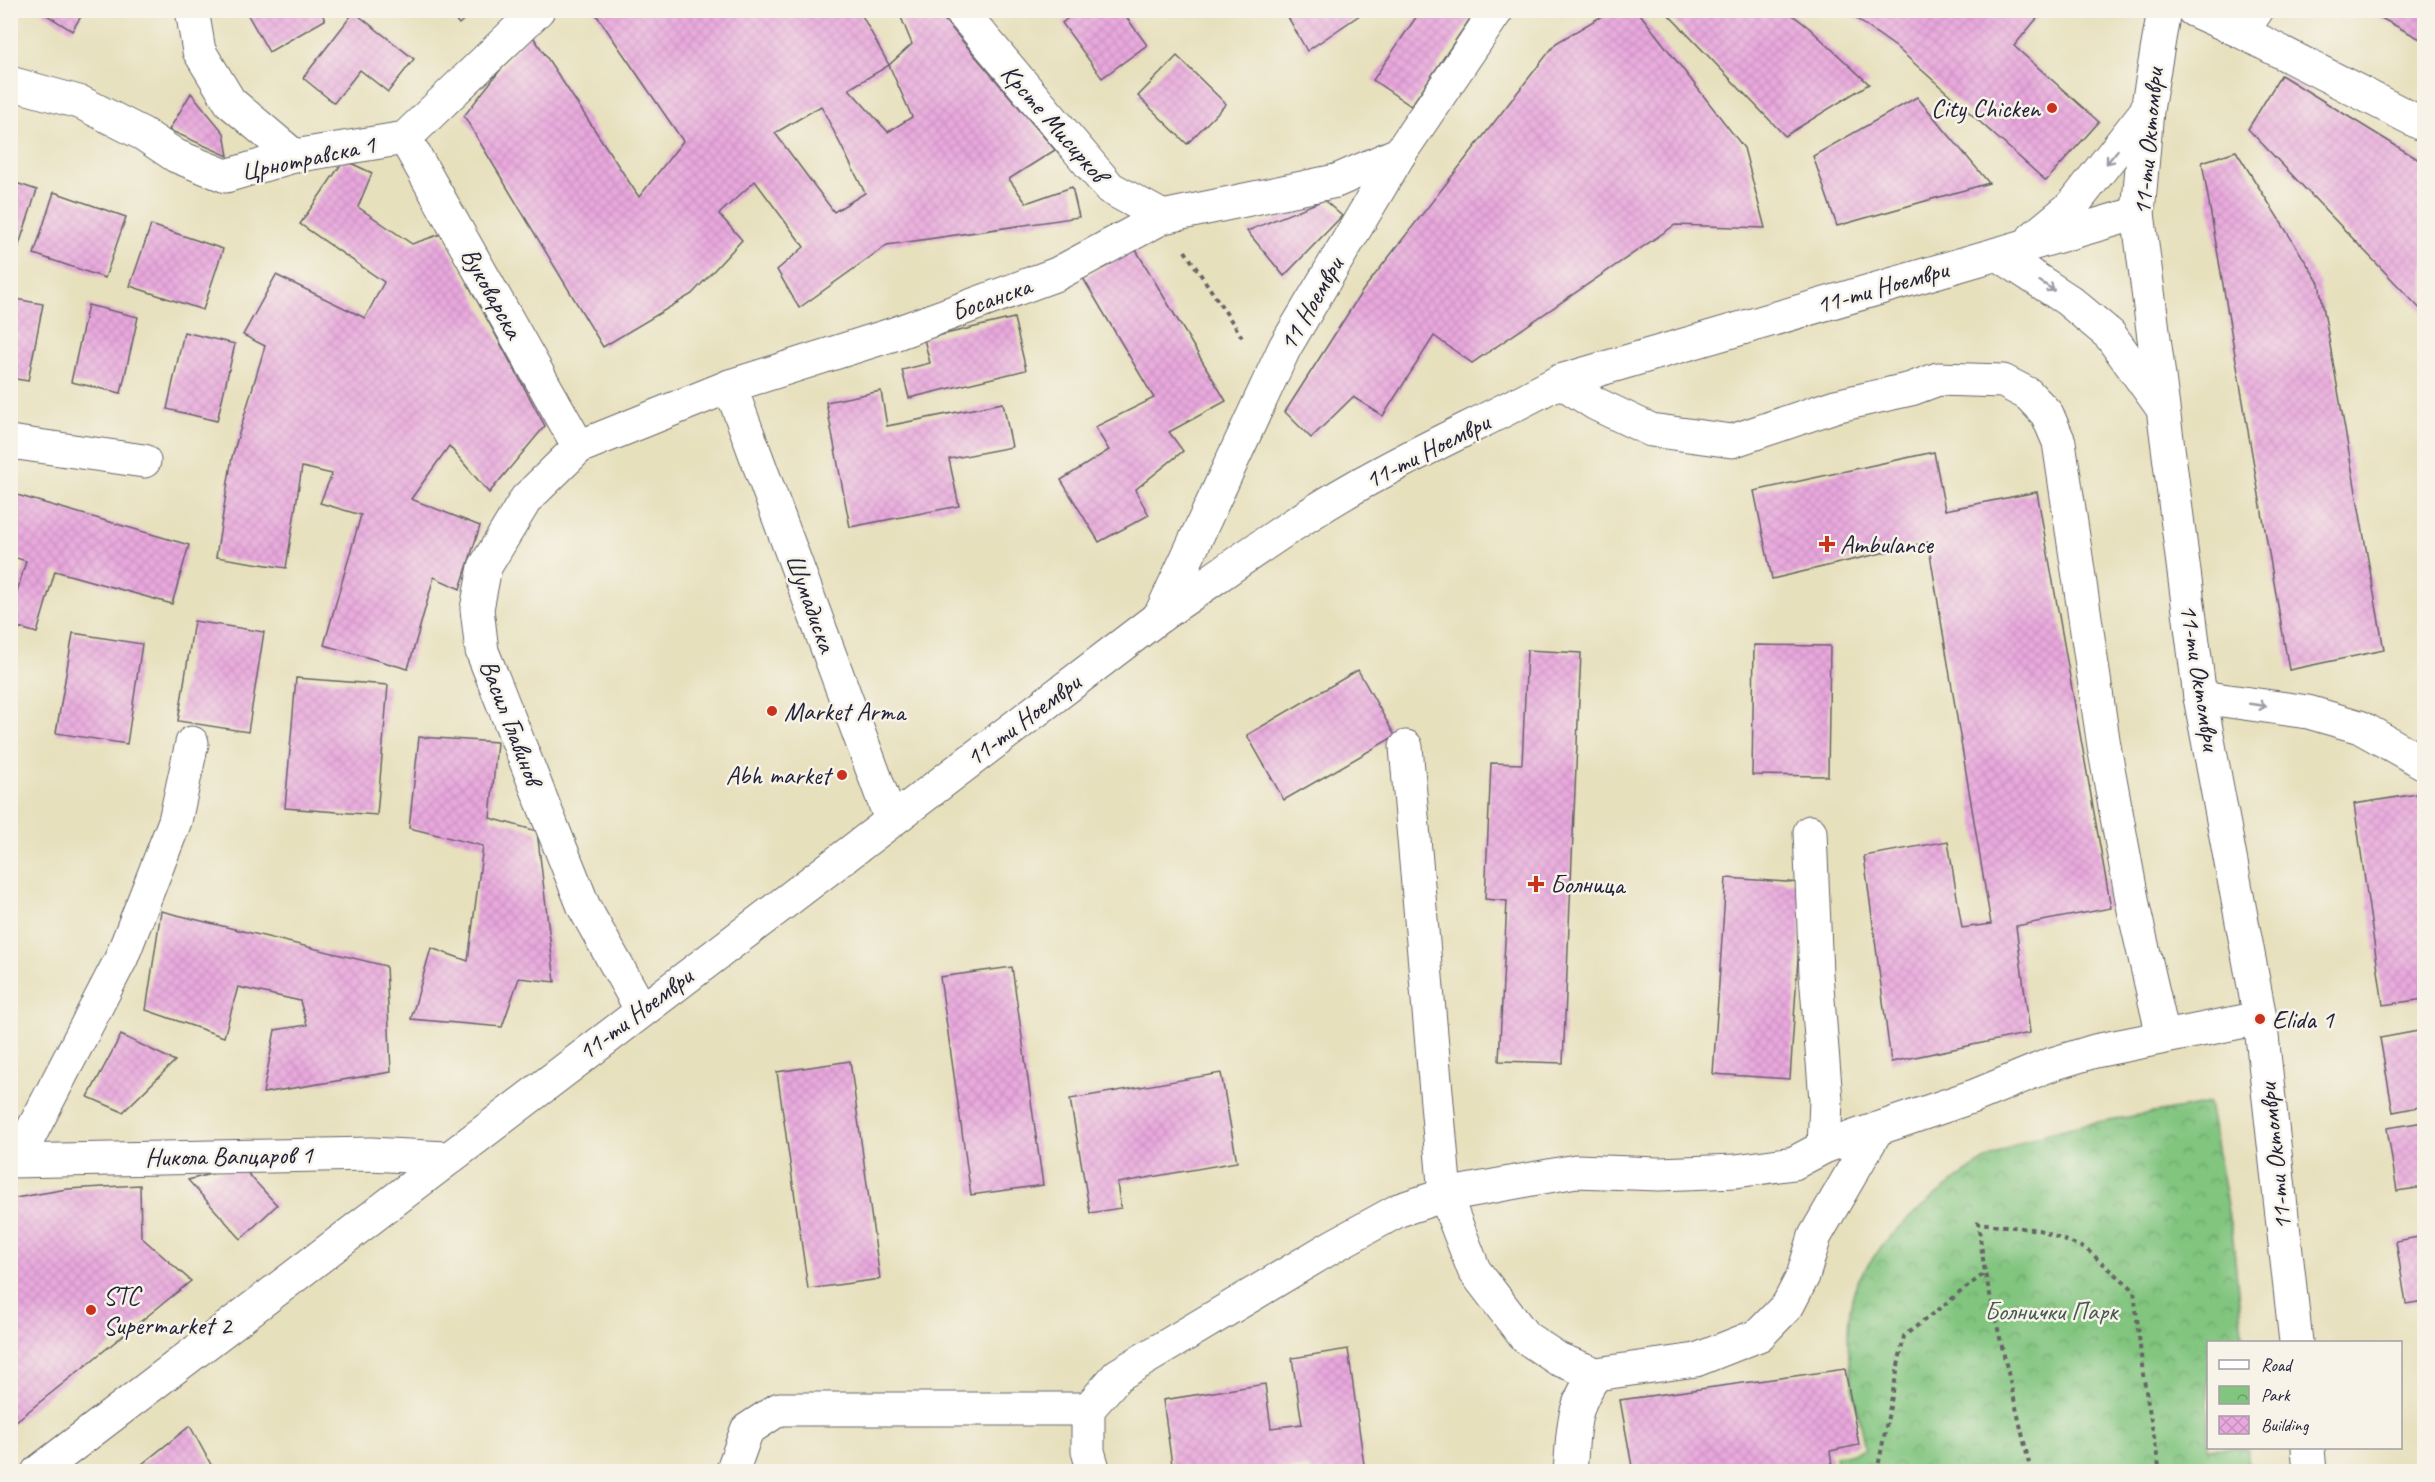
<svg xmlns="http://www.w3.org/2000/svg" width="2435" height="1482" font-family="Caveat,sans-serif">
	<defs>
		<pattern id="park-crowns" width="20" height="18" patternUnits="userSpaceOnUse" patternTransform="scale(1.5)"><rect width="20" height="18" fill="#81c57f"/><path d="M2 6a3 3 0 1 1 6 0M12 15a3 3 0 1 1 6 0" fill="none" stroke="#69a069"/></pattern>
		<pattern id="building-cross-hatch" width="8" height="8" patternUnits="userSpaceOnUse" patternTransform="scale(1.5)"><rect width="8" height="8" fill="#e9a8dd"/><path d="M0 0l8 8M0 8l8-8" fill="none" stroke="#c890bf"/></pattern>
	</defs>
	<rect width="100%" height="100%" fill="#f7f3e8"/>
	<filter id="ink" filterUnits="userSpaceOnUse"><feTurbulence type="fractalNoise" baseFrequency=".0167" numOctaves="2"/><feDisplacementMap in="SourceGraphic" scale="12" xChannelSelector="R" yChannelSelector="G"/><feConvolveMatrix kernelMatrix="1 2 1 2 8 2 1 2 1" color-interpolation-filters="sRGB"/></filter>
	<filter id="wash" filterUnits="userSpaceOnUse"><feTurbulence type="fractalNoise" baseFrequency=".008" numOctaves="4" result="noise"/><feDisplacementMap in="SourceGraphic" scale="24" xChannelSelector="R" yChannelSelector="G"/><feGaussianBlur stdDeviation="1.35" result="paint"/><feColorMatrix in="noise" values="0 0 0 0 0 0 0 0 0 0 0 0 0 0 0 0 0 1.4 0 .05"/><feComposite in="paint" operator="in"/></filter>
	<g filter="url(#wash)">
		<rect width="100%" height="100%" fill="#e7e0bd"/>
		<path fill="url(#park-crowns)" stroke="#52745d" stroke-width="1.5" d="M2209 1103 2233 1240 2243 1342H2208V1448H2248V1471H1837L1835 1457 1865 1450C1856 1399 1839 1342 1854 1291 1861 1268 1891 1235 1908 1219 1945 1185 1990 1152 2039 1136 2093 1119 2153 1115 2209 1103Z"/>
		<g id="blocks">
			<g fill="url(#building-cross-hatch)" fill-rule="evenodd">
				<path d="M39 10H85L72 31Z"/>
				<path d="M245 10H320L325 20 269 52Z"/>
				<path d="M447 10H474L459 24Z"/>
				<path d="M593 10H859L889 65 912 44 898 10H936L1055 150 1009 179 1026 203 1072 187 1079 217 887 245 799 308 777 270 804 247 755 181 719 214 742 240 692 294 603 347 464 116 530 32 639 197 683 141ZM889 65 912 117 888 132 849 89ZM821 106 865 193 834 212 775 133Z"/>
				<path d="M1078 10H1121L1147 45 1102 78 1062 23Z"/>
				<path d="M1284 10H1367L1307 51Z"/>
				<path d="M1421 10H1476L1411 106 1373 80Z"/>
				<path d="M1612 10H1637L1744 148 1765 228 1675 225 1472 363 1434 336 1383 416 1353 397 1311 438 1285 412 1363 290 1556 43Z"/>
				<path d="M1664 10H1786L1808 27 1869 84 1785 136Z"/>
				<path d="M1844 10H2044L2014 46 2099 122 2046 181 1896 47Z"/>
				<path d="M2366 10H2424V41Z"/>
				<path d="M354 12 414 59 388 92 360 70 334 103 303 78Z"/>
				<path d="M1177 56 1226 104 1187 144 1138 96Z"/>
				<path d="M2281 75 2424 163V200L2420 209 2424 213V313L2248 129Z"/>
				<path d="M191 93 224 133 228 156 169 130Z"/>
				<path d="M1917 97 1989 183 1837 226 1813 156Z"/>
				<path d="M2236 151 2319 283 2384 650 2289 670 2202 162Z"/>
				<path d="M344 160 372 173 358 207 412 244 441 234 545 426 489 493 449 446 411 499 480 526 460 589 434 577 408 669 324 645 361 515 320 503 332 474 302 467 286 568 216 557 232 457 265 346 243 335 276 275 365 318 384 282 300 224Z"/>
				<path d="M10 181 37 190 17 251 10 249Z"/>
				<path d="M54 192 126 217 105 278 34 254Z"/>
				<path d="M1324 200 1342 216 1284 276 1247 231Z"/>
				<path d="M151 225 223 249 203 310 130 286Z"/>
				<path d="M1136 250 1226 401 1169 432 1183 451 1135 490 1149 515 1099 542 1061 480 1109 450 1095 427 1154 398 1083 278Z"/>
				<path d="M10 298 43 304 28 381 10 378Z"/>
				<path d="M88 305 138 317 121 393 71 382Z"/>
				<path d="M1014 318 1026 370 909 398 902 370 930 363 924 339Z"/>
				<path d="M184 332 235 344 217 421 167 409Z"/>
				<path d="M881 391 887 426 1003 403 1012 447 949 459 959 506 850 527 826 402Z"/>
				<path d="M1934 452 1945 510 2037 492 2111 908 2016 926 2030 1033 1891 1062 1864 856 1948 841 1962 928 1991 924 1928 542 1772 579 1754 491Z"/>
				<path d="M10 493 189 545 172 604 55 571 37 633 10 625V615L26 561 10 556Z"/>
				<path d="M194 621 264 632 248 732 178 721Z"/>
				<path d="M73 633 142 644 127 744 56 733Z"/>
				<path d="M1754 645 1830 646 1828 776 1752 775Z"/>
				<path d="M1527 650 1581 653 1563 1063 1499 1061 1507 901 1485 899 1491 763 1522 764Z"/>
				<path d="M1358 670 1395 736 1284 800 1247 735Z"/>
				<path d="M296 678 388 685 377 815 285 808Z"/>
				<path d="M419 737 497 742 490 818 537 831 555 982 519 978 502 1027 411 1019 431 948 468 961 483 846 409 828Z"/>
				<path d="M2424 793V999L2383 1005 2354 804Z"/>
				<path d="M1726 878 1803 883 1790 1079 1713 1074Z"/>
				<path d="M161 911 386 966 391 1072 263 1093 275 1030 307 1025 300 1001 238 987 224 1037 146 1010Z"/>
				<path d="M1012 967 1043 1185 971 1195 940 977Z"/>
				<path d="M2424 1030V1106L2393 1112 2380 1038Z"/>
				<path d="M121 1035 175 1061 123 1112 88 1097Z"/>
				<path d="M850 1061 880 1279 808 1289 777 1072Z"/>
				<path d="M1221 1073 1237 1162 1117 1183 1121 1208 1090 1213 1070 1099Z"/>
				<path d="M2424 1122V1187L2397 1191 2387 1128Z"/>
				<path d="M241 1166 277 1205 241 1239 188 1180Z"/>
				<path d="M140 1185 141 1237 191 1281 10 1426V1199L67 1189Z"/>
				<path d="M2424 1236V1301L2406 1304 2396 1241Z"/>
				<path d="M1348 1349 1365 1472H1309V1467L1274 1472H1173L1163 1400 1265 1384 1271 1428 1302 1424 1292 1358Z"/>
				<path d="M1845 1369 1859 1445 1830 1451 1833 1472H1732L1731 1469 1633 1472 1620 1400Z"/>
				<path d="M190 1426 215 1472H132Z"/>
			</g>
		</g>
	</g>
	<g filter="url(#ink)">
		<use href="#blocks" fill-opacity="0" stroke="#676468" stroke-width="1.5"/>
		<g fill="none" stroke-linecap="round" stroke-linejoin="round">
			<g stroke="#676468" stroke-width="35">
				<g id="minor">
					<path d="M192 10 199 51 230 102 294 156"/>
					<path d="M960 10 1110 188 1163 217"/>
					<path d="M2193 10 2242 32 2257 10"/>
					<path d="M2242 32 2424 125"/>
					<path d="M10 83 82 103 143 134 176 156 226 176 294 156 405 138 538 10"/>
					<path d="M405 138 579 447"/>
					<path d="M1560 381 1596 404 1651 430 1732 441 1835 406 1911 389 1938 379 2003 381 2028 394 2047 414 2059 442 2104 746 2134 910 2163 1036"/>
					<path d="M730 386 891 820"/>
					<path d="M10 442 144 461"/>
					<path d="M1160 616 1285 347 1400 153 1497 10"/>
					<path d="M2200 697 2308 712 2360 727 2424 763"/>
					<path d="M1406 747 1445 1195 1474 1270 1525 1337 1558 1359 1596 1374"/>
					<path d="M1810 832 1816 974 1826 1100 1824 1147"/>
					<path d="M641 1009 584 907 482 651 477 609 485 567 526 499 579 447 730 386 894 334 1057 274 1163 217 1336 181 1400 153"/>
					<path d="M17 1160 121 959 175 821 192 743"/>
					<path d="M10 1161 370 1154 446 1158"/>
					<path d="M732 1472 747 1430 779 1409H1088"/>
					<path d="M1094 1472 1088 1451V1409L1118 1375 1335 1245 1399 1210 1445 1195 1576 1171 1659 1174 1736 1171 1794 1163 1824 1147 1877 1129"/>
					<path d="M1570 1472C1574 1430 1570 1409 1596 1374L1696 1360 1759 1335 1788 1305 1803 1276 1815 1236 1877 1129 1977 1095 2052 1064 2095 1051 2260 1018"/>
				</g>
			</g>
			<g stroke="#676468" stroke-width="35">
				<g id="major">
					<path d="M2164 10 2147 110 2138 213 2200 697 2260 1018 2296 1342"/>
					<path d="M2033 238 2073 205 2147 110"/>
					<path d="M1998 254 2068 300 2110 335 2161 406"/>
					<path d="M2308 1448 2310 1472"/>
					<path d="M38 1472 1160 616C1232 567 1304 513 1382 472 1441 440 1502 413 1560 381L2138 213"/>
				</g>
			</g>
			<g stroke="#676468" stroke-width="4" stroke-dasharray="4.5 4.5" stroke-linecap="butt">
				<path d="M1185 251 1244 340"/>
				<path d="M1877 1472 1904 1336 1985 1273"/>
				<path d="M2031 1472 1985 1273 1978 1223 2039 1230 2086 1249 2134 1290 2143 1374 2160 1472"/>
			</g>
			<use href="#minor" stroke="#fff" stroke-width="33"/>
			<use href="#major" stroke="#fff" stroke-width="33"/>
		</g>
		<defs><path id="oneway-shaft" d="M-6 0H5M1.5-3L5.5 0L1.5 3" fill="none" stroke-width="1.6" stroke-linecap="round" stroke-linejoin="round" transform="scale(1.5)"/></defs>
		<g stroke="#9c9ca7">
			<use href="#oneway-shaft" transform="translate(2112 157) rotate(129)"/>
			<use href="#oneway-shaft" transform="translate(2047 286) rotate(33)"/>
			<use href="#oneway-shaft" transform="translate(2258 705) rotate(8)"/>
		</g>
	</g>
	<g fill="#c8321e" stroke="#f7f3e8" stroke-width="2">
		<circle cx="2052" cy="108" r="6"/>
		<path d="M1824 535h6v6h6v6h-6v6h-6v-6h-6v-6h6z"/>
		<circle cx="772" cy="711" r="6"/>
		<circle cx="842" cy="775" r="6"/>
		<path d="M1533 875h6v6h6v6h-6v6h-6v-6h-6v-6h6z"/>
		<circle cx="2260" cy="1019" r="6"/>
		<circle cx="91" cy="1310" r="6"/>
	</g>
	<g text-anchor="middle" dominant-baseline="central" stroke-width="5" stroke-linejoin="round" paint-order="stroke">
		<g font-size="26" fill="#22223b" stroke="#f7f3e8" text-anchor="start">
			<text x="2040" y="108" text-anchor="end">City Chicken</text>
			<text x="1840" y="544">Ambulance</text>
			<text x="784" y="711">Market Arma</text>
			<text x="830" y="775" text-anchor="end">Abh market</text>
			<text x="1550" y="884">Болница</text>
			<text x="2272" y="1019">Elida 1</text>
			<text x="103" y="1295">STC<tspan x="103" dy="30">Supermarket 2</tspan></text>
		</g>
		<g font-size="26" fill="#22223b" stroke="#f7f3e8">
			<text transform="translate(1054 123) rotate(49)">Крсте Мисирков</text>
			<text transform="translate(2148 142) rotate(-85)">11-ти Октомври</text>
			<text transform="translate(308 158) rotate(-12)">Црнотравска 1</text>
			<text transform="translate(1882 287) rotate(-16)">11-ти Ноември</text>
			<text transform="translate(492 293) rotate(61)">Вуковарска</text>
			<text transform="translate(991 299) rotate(-20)">Босанска</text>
			<text transform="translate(1311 304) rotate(-60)">11 Ноември</text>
			<text transform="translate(1427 451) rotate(-27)">11-ти Ноември</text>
			<text transform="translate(811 603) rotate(70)">Шумадиска</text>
			<text transform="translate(2200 677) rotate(81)">11-ти Октомври</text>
			<text transform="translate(1023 720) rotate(-37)">11-ти Ноември</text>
			<text transform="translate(511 722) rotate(69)">Васил Главинов</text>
			<text transform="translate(635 1014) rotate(-37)">11-ти Ноември</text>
			<text transform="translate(229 1156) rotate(-1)">Никола Вапцаров 1</text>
			<text transform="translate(2275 1157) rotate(-96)">11-ти Октомври</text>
		</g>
		<g font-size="26" fill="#435b53" stroke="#f7f3e8">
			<text x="2051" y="1311">Болнички Парк</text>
		</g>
	</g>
	<rect width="2435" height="1482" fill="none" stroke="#f7f3e8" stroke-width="36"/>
	<rect x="2207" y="1341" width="195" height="108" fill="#f7f3e8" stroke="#a29fa3" stroke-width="1.5"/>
	<rect x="2219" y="1360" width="30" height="9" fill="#ffffff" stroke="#a29fa3" stroke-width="1.5"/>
	<text x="2261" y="1371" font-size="18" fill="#22223b">Road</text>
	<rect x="2219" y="1386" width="30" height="18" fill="url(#park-crowns)" stroke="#a29fa3" stroke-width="1.5"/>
	<text x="2261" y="1401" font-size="18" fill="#22223b">Park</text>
	<rect x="2219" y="1416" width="30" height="18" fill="url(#building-cross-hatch)" stroke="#a29fa3" stroke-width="1.5"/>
	<text x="2261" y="1431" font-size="18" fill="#22223b">Building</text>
</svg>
